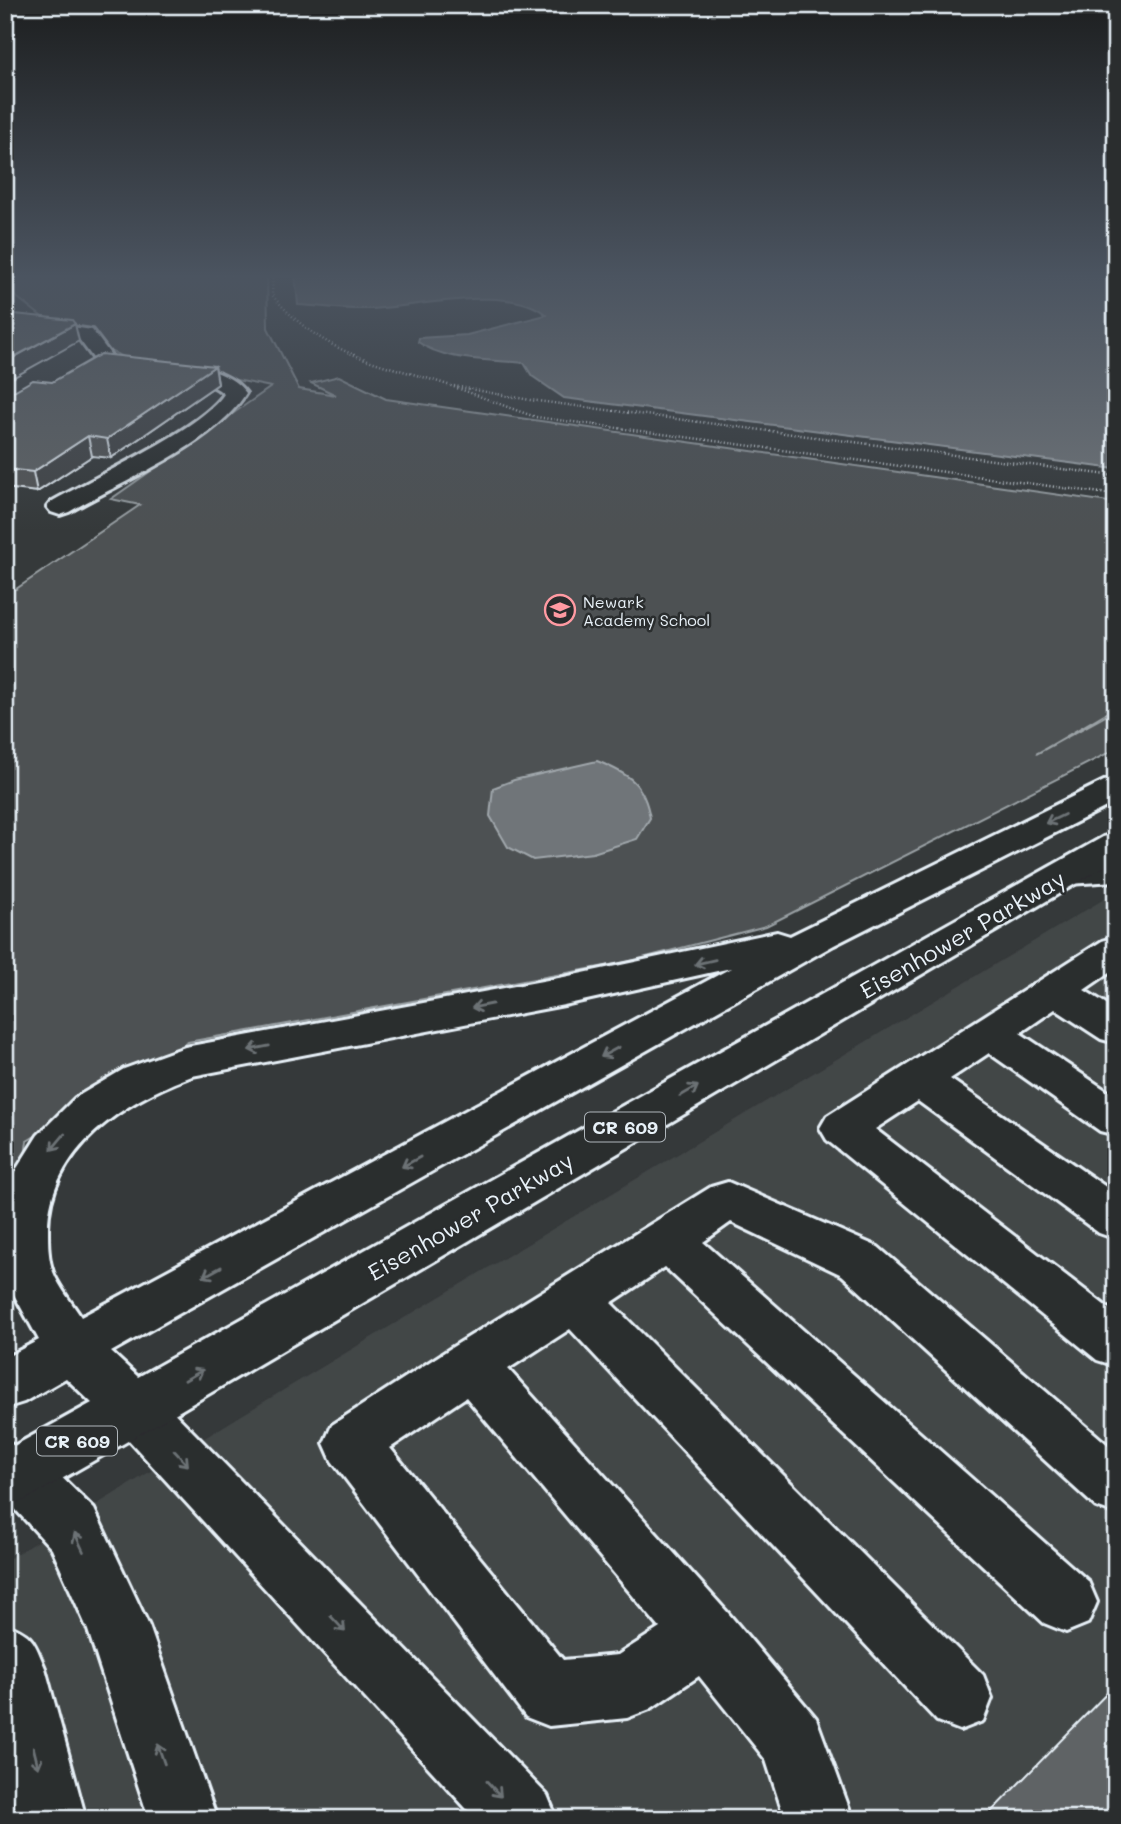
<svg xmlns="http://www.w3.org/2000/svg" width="1121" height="1824" font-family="Mali,sans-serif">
	<rect width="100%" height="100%" fill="#35393a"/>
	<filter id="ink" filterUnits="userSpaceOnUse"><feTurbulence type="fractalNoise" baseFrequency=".0143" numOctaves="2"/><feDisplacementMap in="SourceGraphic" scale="14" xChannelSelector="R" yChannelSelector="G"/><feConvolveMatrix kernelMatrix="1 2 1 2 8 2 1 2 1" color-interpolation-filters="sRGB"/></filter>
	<g filter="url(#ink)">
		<path fill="#424647" d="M1116 892V1819H5V1561L237 1418Z"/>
		<path fill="#4d5152" stroke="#9aa1a5" stroke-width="2" d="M5 275H267L268 328 299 389 336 395 311 383 339 376 386 399 1116 503V707L1036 754 1116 710V749L766 926 627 962 188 1042 27 1141 5 1326V588L16 589 140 505 111 499 271 387 126 358 50 323 5 288Z"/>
		<g fill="#707579" stroke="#a0a7ac" stroke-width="2">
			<path d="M295 275H1116V469L564 398 532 376 524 363C491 359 445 362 418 342L419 338 467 335 546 315C511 283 413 308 368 309 345 310 321 306 298 305Z"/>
			<path d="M597 761C629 774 644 783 650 818L637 839 593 853 533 860 508 847 490 816 493 788 514 780Z"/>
		</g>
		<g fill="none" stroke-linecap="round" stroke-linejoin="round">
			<g stroke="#e8f1f8" stroke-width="6">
				<g id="minor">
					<path d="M5 317 92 330 113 358C152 367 220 357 246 393 215 444 121 482 69 512L60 515 51 512 47 507 51 502C92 478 200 430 224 394 199 370 133 375 99 366L79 339 5 329Z"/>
					<path d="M1116 859V881L1068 884 1055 881 1049 873 1055 865Z"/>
					<path d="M1116 937V968L1084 990 1116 1010V1043L1101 1039 1055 1009 1020 1033 1116 1097V1135L1100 1131 989 1053 950 1079 1116 1194V1239L1099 1233 918 1101 875 1129 1116 1314V1366L1097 1360 827 1140 820 1128 827 1116 1102 941Z"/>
					<path d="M728 1182 878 1247 1116 1452V1514L1096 1507 842 1275 731 1222 703 1242 1088 1581 1097 1602 1088 1623 1066 1632 1044 1623 665 1267 611 1303 983 1675 992 1698 983 1721 960 1730 937 1721 570 1329 508 1369 728 1613 816 1718 853 1819H785L766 1760 699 1676 650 1709 627 1718 549 1726 526 1717 332 1461 324 1443 332 1425 451 1348 711 1187ZM466 1397 660 1628 618 1655 563 1660 390 1448Z"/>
					<path d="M135 1385 154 1392 547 1795 557 1819H476L116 1426 108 1409 116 1392Z"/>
					<path d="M5 1442 39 1455 94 1509 149 1626 217 1819H149L88 1630 52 1549 5 1498Z"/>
					<path d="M5 1624C34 1635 33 1640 45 1668L86 1819H18L5 1767Z"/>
				</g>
			</g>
			<g stroke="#e8f1f8" stroke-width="6">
				<path id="major" d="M1116 778V802L834 945 111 1352 138 1377 1103 837 1116 834V860L154 1426 25 1500 5 1507V1451L92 1403 66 1378 24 1402 5 1408V1358L39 1340 5 1278V1195L16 1170 38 1135 75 1098 124 1069 185 1047 564 977 777 932 790 936 1104 781ZM731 968 81 1317C72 1303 59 1287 53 1272 48 1259 48 1243 48 1229 49 1148 125 1101 192 1076L564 1005Z"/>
			</g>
			<g stroke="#e8f1f8" stroke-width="2.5" stroke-dasharray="1 2.5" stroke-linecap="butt">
				<path d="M273 275 272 295C325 357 373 360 445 384 476 394 505 407 536 417L1116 495"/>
				<path d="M454 386 530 400 1116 476"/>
			</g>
			<use href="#minor" fill="#2a2d2e" fill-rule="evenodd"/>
			<use href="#major" fill="#2a2d2e" fill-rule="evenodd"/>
		</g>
		<path fill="#525557" stroke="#e8f1f8" stroke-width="2" d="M215 366 218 384 111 458 92 456 37 492 5 488V391L12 392 52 382Z"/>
		<g fill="#424547" stroke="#e8f1f8" stroke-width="2">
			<path d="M75 324 79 341 5 382V362Z"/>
			<path d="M215 366 218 384 111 458 107 439Z"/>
			<path d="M88 436 92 456 37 492 33 472Z"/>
		</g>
		<g fill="#5f6365" stroke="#e8f1f8" stroke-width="2">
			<path d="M5 313 72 320 75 324 5 362Z"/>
			<path d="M101 354 215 366 107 439 88 436 33 472 5 469V391L12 392 33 380 52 382Z"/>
			<path d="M1116 1684V1819H984Z"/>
		</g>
		<defs><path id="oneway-shaft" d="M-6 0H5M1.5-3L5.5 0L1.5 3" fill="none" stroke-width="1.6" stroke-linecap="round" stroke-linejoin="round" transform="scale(1.75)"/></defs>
		<g stroke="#6c7275">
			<use href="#oneway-shaft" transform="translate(1055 819) rotate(154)"/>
			<use href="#oneway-shaft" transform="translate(705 962) rotate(167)"/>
			<use href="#oneway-shaft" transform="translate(482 1006) rotate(169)"/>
			<use href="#oneway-shaft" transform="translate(259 1048) rotate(169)"/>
			<use href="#oneway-shaft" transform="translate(610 1052) rotate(151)"/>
			<use href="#oneway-shaft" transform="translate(689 1091) rotate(-30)"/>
			<use href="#oneway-shaft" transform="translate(58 1142) rotate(130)"/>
			<use href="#oneway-shaft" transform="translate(411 1162) rotate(151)"/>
			<use href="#oneway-shaft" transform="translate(212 1272) rotate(151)"/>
			<use href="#oneway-shaft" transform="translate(194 1375) rotate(-30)"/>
			<use href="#oneway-shaft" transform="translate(181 1458) rotate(47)"/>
			<use href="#oneway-shaft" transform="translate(79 1542) rotate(-115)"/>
			<use href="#oneway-shaft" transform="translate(338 1624) rotate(47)"/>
			<use href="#oneway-shaft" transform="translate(161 1754) rotate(-109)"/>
			<use href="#oneway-shaft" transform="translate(36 1758) rotate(76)"/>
			<use href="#oneway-shaft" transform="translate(494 1789) rotate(47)"/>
		</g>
	</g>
	<linearGradient id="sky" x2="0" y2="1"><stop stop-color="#1d1f20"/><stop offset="0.52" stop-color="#4b5460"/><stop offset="1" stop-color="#4b5460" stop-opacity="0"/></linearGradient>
	<rect width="1121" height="531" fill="url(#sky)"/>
	<defs>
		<g id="school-ring" transform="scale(1.575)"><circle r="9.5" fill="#2a2d2e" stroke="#ff9aa2" stroke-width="1.5"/><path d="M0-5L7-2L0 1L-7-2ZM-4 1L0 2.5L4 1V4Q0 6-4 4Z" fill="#ff9aa2"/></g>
	</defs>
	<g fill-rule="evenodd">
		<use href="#school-ring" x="560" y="610"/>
	</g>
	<g text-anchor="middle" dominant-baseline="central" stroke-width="5" stroke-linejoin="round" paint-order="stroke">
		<g font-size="16" fill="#e8f1f8" stroke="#2a2d2e" text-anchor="start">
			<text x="583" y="601">Newark<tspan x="583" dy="18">Academy School</tspan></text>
		</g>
		<g fill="#2a2d2e" stroke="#afb6bb" stroke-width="2">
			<rect x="585" y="1112.5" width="80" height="29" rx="5"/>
			<rect x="37" y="1426.5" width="80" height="29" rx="5"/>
		</g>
		<g font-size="18" font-weight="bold" fill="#e8f1f8">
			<text x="625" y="1127">CR 609</text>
			<text x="77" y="1441">CR 609</text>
		</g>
		<g font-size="23" fill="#e8f1f8" stroke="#2a2d2e">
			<text transform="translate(962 934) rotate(-30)">Eisenhower Parkway</text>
			<text transform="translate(470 1216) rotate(-30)">Eisenhower Parkway</text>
		</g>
	</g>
	<rect width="1121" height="1824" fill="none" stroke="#2a2d2e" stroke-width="28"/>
	<rect x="14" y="14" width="1093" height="1796" fill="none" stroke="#e8f1f8" stroke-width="2.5" filter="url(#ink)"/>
</svg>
